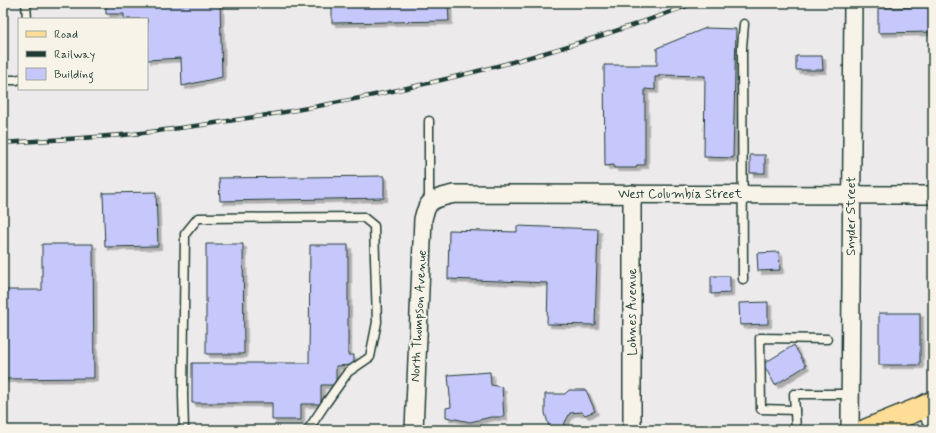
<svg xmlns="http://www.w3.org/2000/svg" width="936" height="433" font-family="Mynerve,sans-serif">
	<defs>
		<filter id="shadow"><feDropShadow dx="3.5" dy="3.5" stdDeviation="0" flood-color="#0004"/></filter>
	</defs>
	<rect width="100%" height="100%" fill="#edeaec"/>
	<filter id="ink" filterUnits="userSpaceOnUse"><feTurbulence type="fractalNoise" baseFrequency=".025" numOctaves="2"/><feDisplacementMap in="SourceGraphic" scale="8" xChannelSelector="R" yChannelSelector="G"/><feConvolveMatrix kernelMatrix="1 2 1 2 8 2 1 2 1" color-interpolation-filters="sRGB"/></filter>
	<g filter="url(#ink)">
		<g fill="#c6c7fa" stroke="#1f3d34" filter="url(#shadow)">
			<path d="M106 3H220L222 77 182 86 181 58 147 60V19H124V14H106Z"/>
			<path d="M332 3H448L449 21 332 23Z"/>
			<path d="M933 7V32L878 33V8Z"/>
			<path d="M706 28 736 29 733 158 704 157 705 76 659 75V77H655V90L645 89V165H637L636 168H614V165L605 166 604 65H657V48Z"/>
			<path d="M796 56H822L823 70H796Z"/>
			<rect x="750" y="155" width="15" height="18"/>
			<path d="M384 176V198L220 201 219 178Z"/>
			<path d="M156 192 158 246 105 247 103 193Z"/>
			<path d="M517 226 598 229 595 325 547 324 548 283 448 279 449 230 517 232Z"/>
			<path d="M42 244H93L94 378 3 379V290H42Z"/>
			<path d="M206 244H243L244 354H206Z"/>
			<path d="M310 245H348V355H354V365L336 366V385H321V404H301V420H272V403H192V363H309Z"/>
			<path d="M779 252 780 270 758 271 757 253Z"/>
			<path d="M711 276H730V293L711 294Z"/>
			<path d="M768 302V324L740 325 739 303Z"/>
			<rect x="879" y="313" width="41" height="52"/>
			<path d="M794 345 806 366 775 385 763 364Z"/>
			<path d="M490 372 491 385 502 387 504 417H491L470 422 446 417V408L451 407 448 375Z"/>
			<path d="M569 390H586L595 411 585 415 582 412 570 413 561 430H550L545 413V394H565Z"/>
		</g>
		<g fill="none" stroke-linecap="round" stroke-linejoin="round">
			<g stroke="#1f3d34" stroke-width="11">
				<g id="lane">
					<path d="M26 3 27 19"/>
					<path d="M3 80H17L19 79"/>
					<path d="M429 203V121"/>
					<path d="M743 279 742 47 744 24"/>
					<path d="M795 410 761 409 760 338 827 339"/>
					<path d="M184 430 183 395 185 234 198 218 363 217 374 226 377 322 370 357 348 372 326 403 308 430"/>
					<path d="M796 430 794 394H850"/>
				</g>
			</g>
			<g stroke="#1f3d34" stroke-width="20">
				<g id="street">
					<path d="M924 407 933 423"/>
					<path d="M414 430 423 219C428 198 434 199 454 194L933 195"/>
					<path d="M632 430V194"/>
					<path d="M850 430 853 3"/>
				</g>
			</g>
			<g stroke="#1f3d34" stroke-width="25">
				<path id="primary" d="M867 430 924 407 933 402"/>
			</g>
			<use href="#lane" stroke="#f7f3e8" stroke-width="8"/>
			<use href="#street" stroke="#f7f3e8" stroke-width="17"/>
			<use href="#primary" stroke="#fedd96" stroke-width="22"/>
			<g stroke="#1f3d34" stroke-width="4.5">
				<path id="rail" d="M3 143C49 140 96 138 142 133 330 110 518 70 695 3"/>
			</g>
			<use href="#rail" stroke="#f7f3e8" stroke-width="3" stroke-dasharray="9" stroke-linecap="butt"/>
		</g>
	</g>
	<g text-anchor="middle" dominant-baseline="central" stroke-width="4" stroke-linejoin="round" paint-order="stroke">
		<g font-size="13" fill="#1f3d34" stroke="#f7f3e8">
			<text x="680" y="194">West Columbia Street</text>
			<text transform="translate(851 216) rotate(-90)">Snyder Street</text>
			<text transform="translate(632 312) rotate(-90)">Lohnes Avenue</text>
			<text transform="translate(419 316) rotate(-87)">North Thompson Avenue</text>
		</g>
	</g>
	<rect width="936" height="433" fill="none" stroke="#f7f3e8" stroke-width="16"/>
	<rect x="8" y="8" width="920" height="417" fill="none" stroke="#1f3d34" stroke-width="1.5" filter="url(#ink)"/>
	<rect x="18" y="18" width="130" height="72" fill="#f7f3e8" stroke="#a1aaa0"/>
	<rect x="26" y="31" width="20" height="6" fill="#fedd96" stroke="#a1aaa0"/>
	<text x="54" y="38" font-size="12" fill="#1f3d34">Road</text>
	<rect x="26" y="51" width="20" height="6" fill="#1f3d34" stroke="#a1aaa0"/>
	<text x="54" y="58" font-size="12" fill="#1f3d34">Railway</text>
	<rect x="26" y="68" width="20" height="12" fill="#c6c7fa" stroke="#a1aaa0"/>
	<text x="54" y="78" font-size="12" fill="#1f3d34">Building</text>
</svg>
